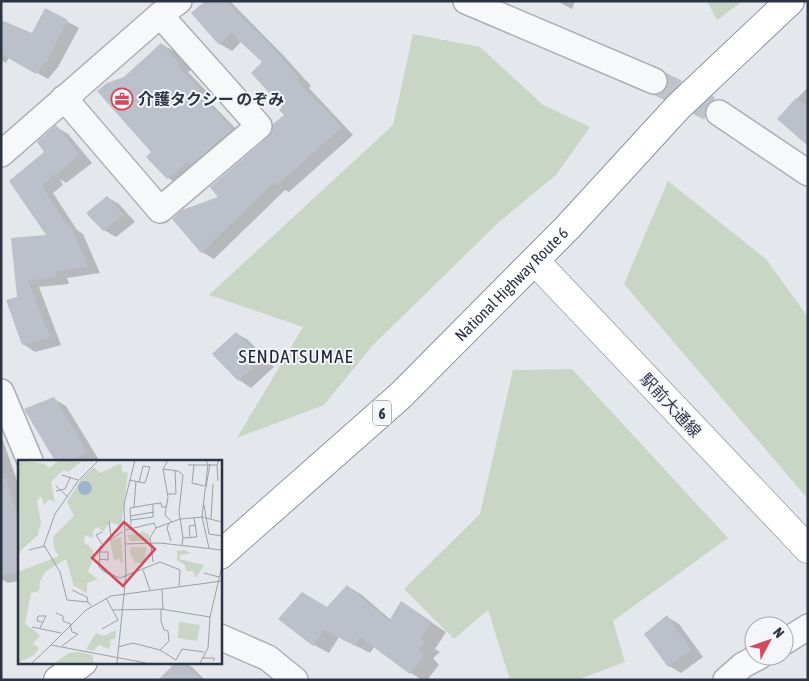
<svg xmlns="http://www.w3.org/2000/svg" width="809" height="681" font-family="'Asap Condensed','Noto Sans JP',sans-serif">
	<rect width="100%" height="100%" fill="#e4e7ec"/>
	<g fill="#c9d6c5">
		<path d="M707 1H743L717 20Z"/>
		<path d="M413 34 480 47 543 105 590 127 556 175 499 222 373 345 324 405 237 438 303 327 209 295 393 125Z"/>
		<path d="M668 181 766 259 808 317V499L624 284Z"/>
		<path d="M572 369 728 538 613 621 625 662 577 680H510L488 610 454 639 404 589 480 514 513 370Z"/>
	</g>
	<g fill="#0003">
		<path d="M207 1H230L284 56 311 86 309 88 353 135 289 192 285 190 214 259 202 252 221 197 285 115 264 62 242 41 232 51 220 44Z"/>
		<path d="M557 1H575L572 9Z"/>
		<path d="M46 10 79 28 58 67 48 79 9 57 6 63 1 60V21L33 34Z"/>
		<path d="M161 44 174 51 191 70 188 72 212 97 208 100 244 137 180 185 168 178 153 152 125 78Z"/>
		<path d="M808 87V143L778 119Z"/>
		<path d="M56 127 68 134 92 163 66 183 60 179 63 185 53 193 77 230 83 234 100 273 67 278 69 284 39 287 61 345 35 352 23 344 19 298 49 236 11 181 46 153Z"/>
		<path d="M107 197 119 204 135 222 116 237 104 230 88 213Z"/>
		<path d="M236 333 248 340 274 367 251 388 239 380 214 354Z"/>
		<path d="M54 399 66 406 99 460 56 461Z"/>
		<path d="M1 435 19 486V581L8 583 1 579Z"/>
		<path d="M347 586 362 595 391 620 401 602 446 632 435 649 440 652 433 658 439 665 427 680H422L411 673 375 646 370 653 339 637 329 653 314 645 328 609Z"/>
		<path d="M667 617 679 624 703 657 681 673 669 666Z"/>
		<path d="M183 662 192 667 205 680H176Z"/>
	</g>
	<g fill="#bbc0ca">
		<path d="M205 1H226L272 47 299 78 297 80 342 127 276 186 273 183 201 253 172 219 182 210 218 197 210 187 268 137 272 131 273 124 284 115 279 110 282 107 251 73 262 62 231 33 219 45 191 13Z"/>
		<path d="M45 8 68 20 47 61 36 74 1 54V20L32 33Z"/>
		<path d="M161 43 179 63 177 65 200 89 197 92 233 129 191 165 188 162 167 179 146 157 151 152 97 91 107 83 124 77Z"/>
		<path d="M796 98 808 107V146L777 119Z"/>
		<path d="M56 125 80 155 53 177 48 171 51 178 42 186 69 228 71 226 88 267 56 271 57 277 28 280 50 338 22 345 6 300 17 297 11 238 46 235 9 181 44 152 37 142Z"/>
		<path d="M107 196 124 215 103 231 86 213Z"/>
		<path d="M236 332 263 359 238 381 212 354Z"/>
		<path d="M54 397 87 452 72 461H55L24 409Z"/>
		<path d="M6 478 19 521V572L1 575V479Z"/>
		<path d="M347 585 389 621 401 601 432 622 420 639 425 642 419 649 424 656 410 674 360 637 355 646 324 630 313 646 278 619 302 592 327 607Z"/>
		<path d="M667 615 691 650 668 667 644 634Z"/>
		<path d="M176 662H183L202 680H158Z"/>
	</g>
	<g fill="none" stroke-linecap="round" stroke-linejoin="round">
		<path stroke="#bfc3cb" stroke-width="25" stroke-dasharray="25 12" stroke-linecap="butt" d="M654 81 719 113"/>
		<g stroke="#a9aeb7" stroke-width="28">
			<g id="street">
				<path d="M466 1 654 81"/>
				<path d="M64 98 160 210 259 126 160 15"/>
				<path d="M719 113 808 173"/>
				<path d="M1 154 160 15 179 1"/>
				<path d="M1 392 30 461"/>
				<path d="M220 637 268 658 295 680"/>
				<path d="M784 642 808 627"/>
				<path d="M726 680 743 665 760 656"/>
			</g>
		</g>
		<g stroke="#a9aeb7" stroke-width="30">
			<path id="secondary" d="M535 261 808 549"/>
		</g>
		<g stroke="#8b94a3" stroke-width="30">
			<g id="highway">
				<path id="s1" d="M220 555 400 396 567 228 678 107 790 1"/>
				<path d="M58 680 83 662"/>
			</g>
		</g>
		<use href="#street" stroke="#f7f8fa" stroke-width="25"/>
		<use href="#secondary" stroke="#fff" stroke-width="28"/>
		<use href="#highway" stroke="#fff" stroke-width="28"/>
	</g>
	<defs>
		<g id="office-ring" transform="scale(1.125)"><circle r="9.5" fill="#f4f6f9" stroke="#d1495b" stroke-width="1.5"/><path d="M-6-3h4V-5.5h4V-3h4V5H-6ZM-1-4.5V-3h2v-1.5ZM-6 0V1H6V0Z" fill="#d1495b"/></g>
	</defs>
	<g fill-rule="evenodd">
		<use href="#office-ring" x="122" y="99"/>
	</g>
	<g text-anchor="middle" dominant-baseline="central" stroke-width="4" stroke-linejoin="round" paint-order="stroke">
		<rect fill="#f4f6f9" stroke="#676e7b" stroke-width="1" x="373" y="400.5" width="18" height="25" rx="4"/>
		<g font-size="15" font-weight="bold" fill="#2b3445">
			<text x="382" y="413">6</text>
		</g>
		<g font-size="16" font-weight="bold" fill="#2b3445" stroke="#f4f6f9" text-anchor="start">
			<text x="138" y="99">介護タクシー のぞみ</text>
		</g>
		<g font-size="16" fill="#2b3445" stroke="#f4f6f9">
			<text stroke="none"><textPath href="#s1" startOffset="398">National Highway Route 6</textPath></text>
			<text transform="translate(671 405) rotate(47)">駅前大通線</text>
		</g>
		<g font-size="19" letter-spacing="1" fill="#1d2536" stroke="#f4f6f9">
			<text x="296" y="356">SENDATSUMAE</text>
		</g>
	</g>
	<g transform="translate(18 460)">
		<rect width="204" height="204" fill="#e4e7ec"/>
		<path d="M0 0 27 4 31 8 42 0 63 2 50 12 45 10 33 22 37 42 31 39 26 45 23 36 19 41 23 63 19 76 3 90 0 99ZM103 3 104 11 110 13 103 66 92 62 85 72 81 67 76 69 74 78 67 75 66 82 74 89 76 95 70 112 80 119 69 123V133L56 126 48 99 28 111 22 121 21 131 13 133 7 164 22 175 15 184 21 188 16 195 0 203V112L41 96 36 89 35 77 56 56 49 42 63 19 76 7 82 13ZM124 71 131 75 132 81H112L109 75 121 74ZM103 77 105 100 104 105 101 98 96 101 92 81ZM114 87H128L127 103H117L111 90ZM166 90 173 93 163 95 161 99 186 105 178 118 175 111H168L167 105 159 100V91ZM161 162 182 165 179 181 160 178ZM98 170 97 179H93L91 189 81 185 75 191 68 189 78 173 86 176ZM61 192 74 195 76 203H36L51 193Z" fill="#c9d6c5"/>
		<path d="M60 28a7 7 0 1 1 14 0a7 7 0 1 1-14 0Z" fill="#9fb4cc"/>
		<path fill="none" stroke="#9a9fa9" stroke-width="1" d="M150 0 145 9 150 37 147 55 154 62M187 0 190 4 184 57 191 88M170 5H199L201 0M176 5 174 23 186 26M199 5 200 21M145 9 160 11 165 15 161 51 165 78M44 15 60 20M111 20 121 22 127 23 132 7 125 6 121 22M38 26 50 37M188 27 192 4M38 31 47 29 52 18M150 34H158L157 10M135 44 143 43 144 47H148M186 45 191 74 204 76M116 47 118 21M113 56 136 52M193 59 195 24M91 61 93 77M151 63 149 68 153 81M113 65 112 48 135 44V57L113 60M108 70 136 63 138 68M84 72 78 75 84 84M104 72 82 87 81 107 85 111 102 118 142 102 162 110 161 126M172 77 171 66 178 65M107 84 142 83 204 90M164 85 165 78 179 77 176 57M11 90 27 86M81 92H90V100L81 99M135 102 132 78 138 68 162 59 184 57 204 62M125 110 132 130M186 113 201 117M144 129 145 150M54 130 69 137 70 142M73 146 70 142 49 140 42 112 26 85 37 54 60 21 81 0M95 150 143 149 192 157M38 153 45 156V161L53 164M14 167 43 173M22 168 28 156H20L19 161 24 162M84 169 100 160 88 138M33 185 68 150 93 136 204 121M44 186 60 174 54 172 52 164M100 187 115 183 142 190 158 200 164 189 186 192M142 190 151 181 150 171 146 170 143 161V149M184 198H196V201M14 203 33 185 128 203M99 203 108 115 106 44 117 0M182 203 190 188 192 157 204 106"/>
		<path fill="#d1495b" fill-opacity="0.15" stroke="#d1495b" stroke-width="2.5" d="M106 62 137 89 105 126 74 98Z"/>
		<rect width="204" height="204" fill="none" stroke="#2b3445" stroke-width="2.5"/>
	</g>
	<rect width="809" height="681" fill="none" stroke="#2b3445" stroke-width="5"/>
	<g transform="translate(769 641) rotate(49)"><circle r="24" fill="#f4f6f9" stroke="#a4a8b1"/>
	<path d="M0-4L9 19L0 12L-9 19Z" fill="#d1495b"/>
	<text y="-8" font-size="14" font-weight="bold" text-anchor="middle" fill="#2b3445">N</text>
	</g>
</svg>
